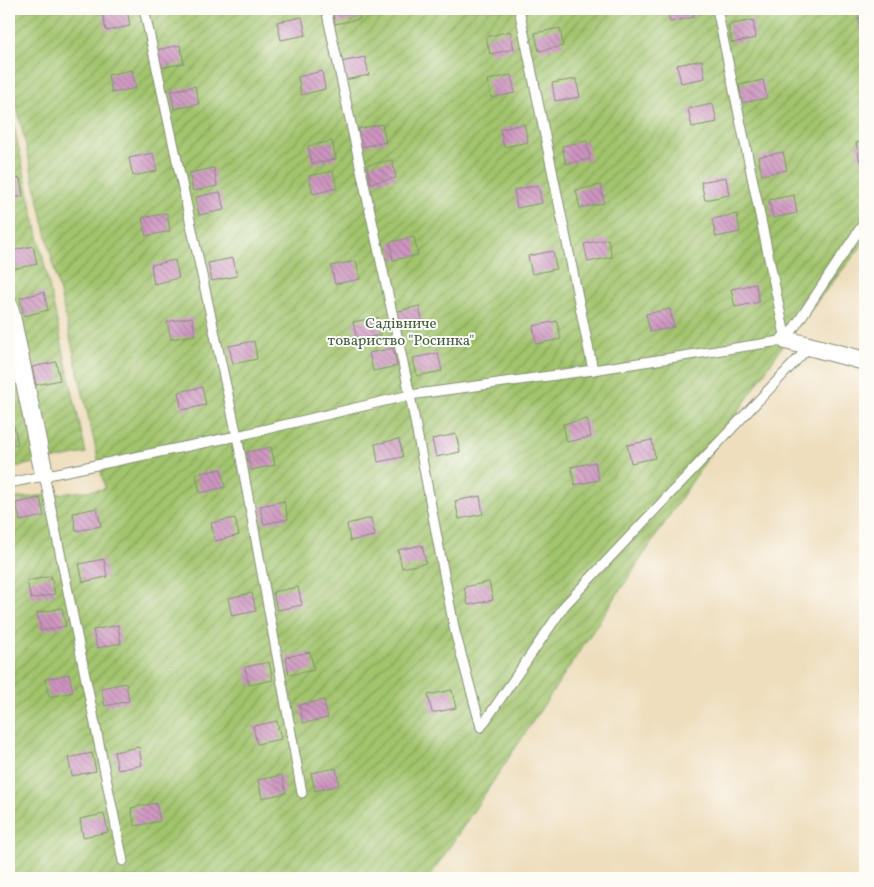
<svg xmlns="http://www.w3.org/2000/svg" width="874" height="887" font-family="Vollkorn,serif">
	<defs>
		<pattern id="garden-furrows" width="10" height="10" patternUnits="userSpaceOnUse" patternTransform="scale(1.25)"><rect width="10" height="10" fill="#a2c46d"/><path d="M-1 1l2-2M0 10L10 0M9 11l2-2" fill="none" stroke="#83a05a"/></pattern>
		<pattern id="building-back-hatch" width="6" height="6" patternUnits="userSpaceOnUse" patternTransform="scale(1.25)"><rect width="6" height="6" fill="#ce94c0"/><path d="M-1 5l2 2M0 0l6 6M5-1l2 2" fill="none" stroke="#a77a9d"/></pattern>
	</defs>
	<rect width="100%" height="100%" fill="#fdfcf7"/>
	<filter id="ink" filterUnits="userSpaceOnUse"><feTurbulence type="fractalNoise" baseFrequency=".02" numOctaves="2"/><feDisplacementMap in="SourceGraphic" scale="10" xChannelSelector="R" yChannelSelector="G"/><feConvolveMatrix kernelMatrix="1 2 1 2 8 2 1 2 1" color-interpolation-filters="sRGB"/></filter>
	<filter id="wash" filterUnits="userSpaceOnUse"><feTurbulence type="fractalNoise" baseFrequency=".0096" numOctaves="4" result="noise"/><feDisplacementMap in="SourceGraphic" scale="20" xChannelSelector="R" yChannelSelector="G"/><feGaussianBlur stdDeviation="1.12" result="paint"/><feColorMatrix in="noise" values="0 0 0 0 0 0 0 0 0 0 0 0 0 0 0 0 0 1.4 0 .05"/><feComposite in="paint" operator="in"/></filter>
	<g filter="url(#wash)">
		<rect width="100%" height="100%" fill="#eedebd"/>
		<g fill="url(#garden-furrows)" stroke="#608050">
			<path d="M9 9H865V242L786 340 429 878H9V499L105 489 9 73Z"/>
			<path d="M9 104 86 453 9 468Z"/>
		</g>
		<g id="blocks">
			<g fill="url(#building-back-hatch)">
				<path d="M127 9 130 26 106 31 102 13Z"/>
				<path d="M332 9H357L360 19 335 24Z"/>
				<path d="M667 9H693L694 17 670 22Z"/>
				<path d="M865 16V35L862 36 858 18Z"/>
				<path d="M302 17 306 35 281 40 277 22Z"/>
				<path d="M753 20 756 38 732 43 728 25Z"/>
				<path d="M560 28 563 46 539 51 535 33Z"/>
				<path d="M510 31 514 49 490 54 486 37Z"/>
				<path d="M180 45 184 63 160 68 156 50Z"/>
				<path d="M365 57 369 75 345 80 341 62Z"/>
				<path d="M702 60 705 78 681 83 677 65Z"/>
				<path d="M132 70 136 88 112 93 108 75Z"/>
				<path d="M322 71 325 89 301 95 298 77Z"/>
				<path d="M511 75 515 93 491 98 487 80Z"/>
				<path d="M576 79 580 97 555 101 552 83Z"/>
				<path d="M763 80 767 98 742 103 739 85Z"/>
				<path d="M195 86 199 104 174 109 171 91Z"/>
				<path d="M713 104 717 122 692 127 688 109Z"/>
				<path d="M382 124 386 142 361 147 358 129Z"/>
				<path d="M524 124 528 142 504 147 500 129Z"/>
				<path d="M332 141 336 159 312 164 308 146Z"/>
				<path d="M587 141 590 159 566 164 562 146Z"/>
				<path d="M865 141V160L860 161 856 143Z"/>
				<path d="M783 152 787 170 762 175 758 157Z"/>
				<path d="M153 153 157 171 133 176 129 158Z"/>
				<path d="M392 160 396 178 371 183 367 165Z"/>
				<path d="M214 168 217 186 193 191 189 173Z"/>
				<path d="M333 171 337 188 313 194 309 176Z"/>
				<path d="M726 177 729 195 705 200 701 182Z"/>
				<path d="M20 178 23 196 9 199V180Z"/>
				<path d="M538 185 542 203 517 208 514 190Z"/>
				<path d="M601 185 604 203 580 208 576 190Z"/>
				<path d="M220 192 224 210 199 215 196 197Z"/>
				<path d="M794 195 797 213 773 218 769 200Z"/>
				<path d="M167 213 170 231 146 236 142 218Z"/>
				<path d="M737 214 740 232 716 237 712 219Z"/>
				<path d="M414 237 418 255 393 260 390 242Z"/>
				<path d="M608 239 612 257 588 262 584 244Z"/>
				<path d="M33 246 37 264 12 269 9 251Z"/>
				<path d="M553 251 556 269 532 274 528 256Z"/>
				<path d="M233 258 237 276 212 281 208 263Z"/>
				<path d="M175 260 179 278 154 284 151 265Z"/>
				<path d="M356 261 360 279 335 284 331 266Z"/>
				<path d="M756 284 759 302 735 307 731 289Z"/>
				<path d="M44 292 48 310 24 316 20 298Z"/>
				<path d="M419 306 423 324 399 330 395 312Z"/>
				<path d="M670 309 674 327 650 332 646 314Z"/>
				<path d="M192 317 195 335 171 339 167 322Z"/>
				<path d="M378 317 381 335 357 340 353 322Z"/>
				<path d="M557 321 561 339 536 344 533 326Z"/>
				<path d="M254 341 257 359 233 364 229 346Z"/>
				<path d="M393 348 397 366 373 371 369 353Z"/>
				<path d="M438 353 442 371 417 376 413 358Z"/>
				<path d="M56 362 60 380 36 385 32 367Z"/>
				<path d="M202 387 206 405 182 410 178 392Z"/>
				<path d="M587 419 591 437 567 442 563 424Z"/>
				<path d="M14 426 18 444 9 445V427Z"/>
				<path d="M456 434 460 452 436 457 432 439Z"/>
				<path d="M399 439 403 457 378 462 375 444Z"/>
				<path d="M652 440 655 458 631 463 627 445Z"/>
				<path d="M271 447 275 465 251 470 247 452Z"/>
				<path d="M595 462 599 480 575 485 571 467Z"/>
				<path d="M221 469 225 487 200 493 196 474Z"/>
				<path d="M480 496 483 514 459 519 455 501Z"/>
				<path d="M40 498 44 516 20 521 16 503Z"/>
				<path d="M284 501 288 519 264 524 260 506Z"/>
				<path d="M97 508 101 526 76 531 73 513Z"/>
				<path d="M235 518 239 535 215 541 211 523Z"/>
				<path d="M371 518 375 536 350 541 347 524Z"/>
				<path d="M422 545 426 563 402 568 398 550Z"/>
				<path d="M104 559 107 577 83 582 79 564Z"/>
				<path d="M51 576 55 594 31 599 27 581Z"/>
				<path d="M489 582 493 600 468 605 464 587Z"/>
				<path d="M298 587 302 605 277 610 273 592Z"/>
				<path d="M252 593 256 611 232 616 228 598Z"/>
				<path d="M62 608 66 626 41 631 37 613Z"/>
				<path d="M118 625 121 643 97 648 93 630Z"/>
				<path d="M310 652 314 670 289 675 286 657Z"/>
				<path d="M269 662 273 680 249 685 245 667Z"/>
				<path d="M69 674 73 692 49 697 45 679Z"/>
				<path d="M126 683 129 701 105 706 101 688Z"/>
				<path d="M452 690 456 708 432 713 428 695Z"/>
				<path d="M324 700 328 718 303 723 299 705Z"/>
				<path d="M277 721 281 739 257 744 253 726Z"/>
				<path d="M139 747 142 765 118 770 114 752Z"/>
				<path d="M92 753 96 771 72 776 68 758Z"/>
				<path d="M336 768 339 785 315 791 311 773Z"/>
				<path d="M282 775 286 793 262 798 258 780Z"/>
				<path d="M156 803 160 821 135 826 131 808Z"/>
				<path d="M104 814 108 832 83 837 80 819Z"/>
			</g>
		</g>
	</g>
	<g filter="url(#ink)">
		<use href="#blocks" fill-opacity="0" stroke="#868e78" stroke-width="1"/>
		<g fill="none" stroke-linecap="round" stroke-linejoin="round">
			<g stroke="#868e78" stroke-width="11">
				<g id="service">
					<path d="M144 9 237 436 302 793"/>
					<path d="M326 9 410 395 455 632 481 727"/>
					<path d="M519 9 593 370"/>
					<path d="M717 9 786 340"/>
					<path d="M44 474 123 861"/>
					<path d="M9 483 237 436 410 395 593 370 786 340 865 221"/>
					<path d="M481 727 565 605 810 346"/>
				</g>
			</g>
			<g stroke="#868e78" stroke-width="20">
				<g id="minor">
					<path d="M9 306 44 474"/>
					<path d="M786 340 865 361"/>
				</g>
			</g>
			<use href="#service" stroke="#fff" stroke-width="9"/>
			<use href="#minor" stroke="#fff" stroke-width="18"/>
		</g>
	</g>
	<g text-anchor="middle" dominant-baseline="central" stroke-width="4" stroke-linejoin="round" paint-order="stroke">
		<g font-size="15" fill="#405f42" stroke="#fdfcf7">
			<text x="401" y="324">Садівниче<tspan x="401" dy="17">товариство "Росинка"</tspan></text>
		</g>
	</g>
	<rect width="874" height="887" fill="none" stroke="#fdfcf7" stroke-width="30"/>
</svg>
